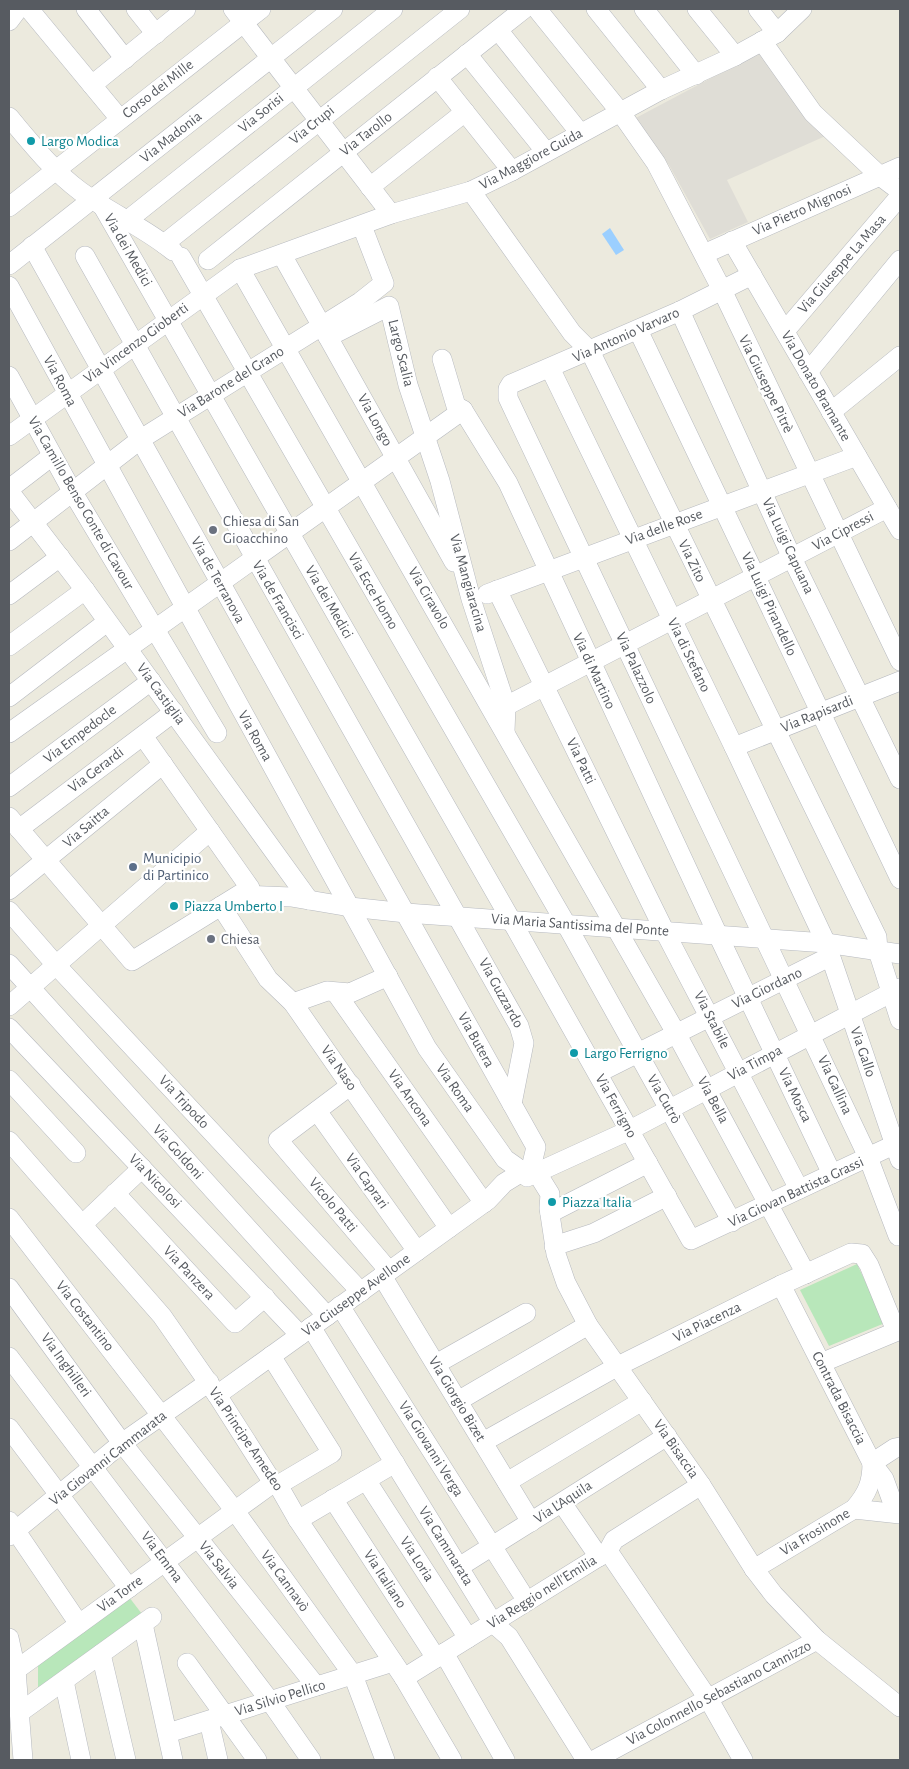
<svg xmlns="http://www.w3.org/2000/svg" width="909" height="1769" font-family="'Alegreya Sans',sans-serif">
	<rect width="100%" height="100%" fill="#eceade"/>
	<path fill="#dfddd6" d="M764 50 830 134 727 180 748 222 710 239 669 165 632 120Z"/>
	<g fill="#b8e7ba">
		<path d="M857 1264 885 1323 829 1346 800 1290Z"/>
		<path d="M129 1597 142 1614 38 1688V1661Z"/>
	</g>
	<path fill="#9bcfff" d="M610 228 624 250 616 255 602 234Z"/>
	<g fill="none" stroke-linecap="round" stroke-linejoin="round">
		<g stroke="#b6b9bf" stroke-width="20">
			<g id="minor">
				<path d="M29 9 120 119"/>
				<path d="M86 9 125 59"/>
				<path d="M136 9 156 34"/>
				<path d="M233 9 391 214"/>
				<path d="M537 9 621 113 656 163 722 290 900 661"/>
				<path d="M596 9 661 90"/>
				<path d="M644 9 696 75"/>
				<path d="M697 9 735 56"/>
				<path d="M758 9 777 33"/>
				<path d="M9 21 18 9"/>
				<path d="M498 30 580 133"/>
				<path d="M762 41 813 113 880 176 900 191"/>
				<path d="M467 54 546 152"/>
				<path d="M437 77 512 171"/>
				<path d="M92 85 186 9"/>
				<path d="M9 117C31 143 53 171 80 191 110 213 144 227 173 251"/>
				<path d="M370 187 465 112"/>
				<path d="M471 191 572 333 590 351 877 937 878 951 900 1020"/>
				<path d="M102 205 511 920 691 1240 900 1142"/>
				<path d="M9 207 261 9"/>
				<path d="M129 219 393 9"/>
				<path d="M732 241 900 530"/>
				<path d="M164 244 460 9"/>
				<path d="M32 246 536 1147 531 1168"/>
				<path d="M704 254 900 167"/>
				<path d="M282 255 454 562"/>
				<path d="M85 256 519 1026 524 1043 512 1104"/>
				<path d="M181 257 566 924 732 1222"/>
				<path d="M208 260 524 9"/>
				<path d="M9 265 333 9"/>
				<path d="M240 269 676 1033 806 1274"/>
				<path d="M752 275 680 311 511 384 508 389V398L868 1157 898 1236 900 1235"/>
				<path d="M9 286 427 1048 505 1159 522 1171"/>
				<path d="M680 311 792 558 900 779"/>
				<path d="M638 330 900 879"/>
				<path d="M785 331 900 196"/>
				<path d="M328 337 389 306 408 385 440 481 471 599 506 706 505 731"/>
				<path d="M442 359 456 406 463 410 508 483 718 935 832 1174"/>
				<path d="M550 368 734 747 826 943 900 1160"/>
				<path d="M808 372 900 260"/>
				<path d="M9 376 72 491 217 733"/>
				<path d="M831 412 900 356"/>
				<path d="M9 436 240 269 391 214 471 191 512 171 661 90 735 56 777 33 802 9"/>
				<path d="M9 489 52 456"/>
				<path d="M9 491 85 590 309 900"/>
				<path d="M9 541 141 439 360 302 384 283 362 226"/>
				<path d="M497 590 665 932 799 1189"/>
				<path d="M487 594 857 456"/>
				<path d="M9 595 60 557"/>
				<path d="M9 646 85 590"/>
				<path d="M9 697 107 622"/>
				<path d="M506 706 887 508"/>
				<path d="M9 733 463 410"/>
				<path d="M734 747 900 681"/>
				<path d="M9 787 151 681"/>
				<path d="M9 817 132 961 250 888 143 736"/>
				<path d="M19 829 174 712"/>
				<path d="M9 890 163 764"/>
				<path d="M240 895 291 897 350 907 406 913 826 943 900 954"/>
				<path d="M221 906 268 979 293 1003 449 1228"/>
				<path d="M9 911 56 965 361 1292"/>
				<path d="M9 964 327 1316"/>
				<path d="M336 993 484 1203"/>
				<path d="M293 1003 327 991 350 993 388 976"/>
				<path d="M9 1006 210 831"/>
				<path d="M9 1028 300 1335"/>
				<path d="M598 1073 829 957"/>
				<path d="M9 1080 76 1153"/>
				<path d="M351 1085 278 1140 389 1271"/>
				<path d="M317 1111 417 1251"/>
				<path d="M9 1141 162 1316 217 1395 273 1483 278 1485 298 1520 404 1678 452 1760"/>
				<path d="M531 1170 537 1173 550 1194 549 1208 556 1254 566 1283 588 1325 701 1485 754 1569 774 1595 817 1640 900 1707"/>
				<path d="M527 1177 630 1130 900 988"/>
				<path d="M115 1193 235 1323 265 1297"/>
				<path d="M550 1213 648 1163"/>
				<path d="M9 1218 235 1511 353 1675 385 1760"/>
				<path d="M83 1224 142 1168"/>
				<path d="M554 1246 594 1233 667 1196"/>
				<path d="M382 1276 531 1522"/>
				<path d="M781 1285 872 1463 884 1479 896 1512"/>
				<path d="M9 1288 122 1443 316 1686"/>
				<path d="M340 1306 521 1592"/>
				<path d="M311 1327 493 1623 509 1637 586 1760"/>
				<path d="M271 1356 332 1453 278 1485"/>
				<path d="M9 1357 270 1701 311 1760"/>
				<path d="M821 1363 900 1330"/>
				<path d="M436 1364 526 1313"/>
				<path d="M217 1395 488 1200 504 1183 522 1172"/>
				<path d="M458 1401 588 1325"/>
				<path d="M9 1428 129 1588"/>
				<path d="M483 1442 618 1366 781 1285 851 1253 862 1254 869 1265 896 1331"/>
				<path d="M366 1480 468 1638"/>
				<path d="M507 1482 642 1401"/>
				<path d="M333 1499 436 1658"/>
				<path d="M562 1503 599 1557"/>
				<path d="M854 1509 900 1514"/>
				<path d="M298 1520 395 1463"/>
				<path d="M9 1521 79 1624"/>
				<path d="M9 1536 122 1443 209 1382"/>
				<path d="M608 1551 709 1700 743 1760"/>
				<path d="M459 1567 667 1436"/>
				<path d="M754 1569 854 1509C867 1494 872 1483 872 1463L895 1448 900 1447"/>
				<path d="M143 1624 173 1760"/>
				<path d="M9 1638 16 1670 23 1760"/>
				<path d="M444 1653 505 1760"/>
				<path d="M101 1654 126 1760"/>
				<path d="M187 1663 257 1760"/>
				<path d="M16 1670 273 1483"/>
				<path d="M404 1678 608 1551 614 1540 701 1485"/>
				<path d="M64 1681 81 1760"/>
				<path d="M19 1713 152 1617"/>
				<path d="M209 1721 218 1760"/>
				<path d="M168 1733 393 1662"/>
				<path d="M594 1760 817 1640"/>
			</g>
		</g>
		<use href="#minor" stroke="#fff" stroke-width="19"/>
	</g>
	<g fill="#0f9aa8" stroke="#fff" stroke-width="2">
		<circle cx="31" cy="141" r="5"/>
		<circle cx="174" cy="906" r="5"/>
		<circle cx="574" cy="1053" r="5"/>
		<circle cx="552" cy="1202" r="5"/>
	</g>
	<g fill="#6b7280" stroke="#fff" stroke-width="2">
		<circle cx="213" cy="530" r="5"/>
		<circle cx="211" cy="939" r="5"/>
	</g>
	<circle fill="#5c6f8a" stroke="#fff" stroke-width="2" cx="133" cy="867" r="5"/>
	<g text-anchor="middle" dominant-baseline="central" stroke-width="4.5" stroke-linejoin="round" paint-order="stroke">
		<g font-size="15" fill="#575b61" stroke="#fff">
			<text transform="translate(158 89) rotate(-38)">Corso dei Mille</text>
			<text transform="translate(261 113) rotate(-39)">Via Sorisi</text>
			<text transform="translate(312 125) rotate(-39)">Via Crupi</text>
			<text transform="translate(366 134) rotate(-38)">Via Tarollo</text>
			<text transform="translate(171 137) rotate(-38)">Via Madonia</text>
			<text transform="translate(531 159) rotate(-28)">Via Maggiore Guida</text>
			<text transform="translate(802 210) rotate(-24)">Via Pietro Mignosi</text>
			<text transform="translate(128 250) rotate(60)">Via dei Medici</text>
			<text transform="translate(842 264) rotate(-49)">Via Giuseppe La Masa</text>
			<text transform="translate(626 335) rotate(-24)">Via Antonio Varvaro</text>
			<text transform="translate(136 343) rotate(-36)">Via Vincenzo Gioberti</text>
			<text transform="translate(401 353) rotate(76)">Largo Scalia</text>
			<text transform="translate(60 381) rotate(62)">Via Roma</text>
			<text transform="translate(231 382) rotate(-32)">Via Barone del Grano</text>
			<text transform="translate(766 384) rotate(64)">Via Giuseppe Pitrè</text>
			<text transform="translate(816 386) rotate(60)">Via Donato Bramante</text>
			<text transform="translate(375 420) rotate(61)">Via Longo</text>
			<text transform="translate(81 503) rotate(60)">Via Camillo Benso Conte di Cavour</text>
			<text transform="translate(664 527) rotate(-20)">Via delle Rose</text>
			<text transform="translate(843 531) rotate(-28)">Via Cipressi</text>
			<text transform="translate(788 546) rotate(65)">Via Luigi Capuana</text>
			<text transform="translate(692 561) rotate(64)">Via Zito</text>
			<text transform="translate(218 580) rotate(61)">Via de Terranova</text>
			<text transform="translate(468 583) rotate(74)">Via Mangiaracina</text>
			<text transform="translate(373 591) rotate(60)">Via Ecce Homo</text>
			<text transform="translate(429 598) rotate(60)">Via Ciravolo</text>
			<text transform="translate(278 600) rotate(60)">Via de Francisci</text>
			<text transform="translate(329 602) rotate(60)">Via dei Medici</text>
			<text transform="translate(769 604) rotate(65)">Via Luigi Pirandello</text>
			<text transform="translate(689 655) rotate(64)">Via di Stefano</text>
			<text transform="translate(636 668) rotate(65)">Via Palazzolo</text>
			<text transform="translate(594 671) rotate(65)">Via di Martino</text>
			<text transform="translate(161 694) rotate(54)">Via Castiglia</text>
			<text transform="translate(817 714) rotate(-22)">Via Rapisardi</text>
			<text transform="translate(80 734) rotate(-37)">Via Empedocle</text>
			<text transform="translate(255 736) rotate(61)">Via Roma</text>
			<text transform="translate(581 761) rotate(64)">Via Patti</text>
			<text transform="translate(96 770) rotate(-37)">Via Gerardi</text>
			<text transform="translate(86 827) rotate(-40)">Via Saitta</text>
			<text transform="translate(580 925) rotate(4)">Via Maria Santissima del Ponte</text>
			<text transform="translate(767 988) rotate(-26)">Via Giordano</text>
			<text transform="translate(501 993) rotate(61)">Via Guzzardo</text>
			<text transform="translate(712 1020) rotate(63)">Via Stabile</text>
			<text transform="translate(476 1040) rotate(61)">Via Butera</text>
			<text transform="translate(863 1052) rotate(71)">Via Gallo</text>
			<text transform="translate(755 1063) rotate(-28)">Via Timpa</text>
			<text transform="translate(339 1068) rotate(55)">Via Naso</text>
			<text transform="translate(835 1085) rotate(65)">Via Gallina</text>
			<text transform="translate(455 1088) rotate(55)">Via Roma</text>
			<text transform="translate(795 1095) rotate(64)">Via Mosca</text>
			<text transform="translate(410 1098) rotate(55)">Via Ancona</text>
			<text transform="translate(664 1099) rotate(60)">Via Cutrò</text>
			<text transform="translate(713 1100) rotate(62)">Via Bella</text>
			<text transform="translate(184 1102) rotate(47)">Via Tripodo</text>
			<text transform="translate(616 1106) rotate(61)">Via Ferrigno</text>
			<text transform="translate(178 1152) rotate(48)">Via Goldoni</text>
			<text transform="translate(155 1181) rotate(46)">Via Nicolosi</text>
			<text transform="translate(367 1181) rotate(55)">Via Caprari</text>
			<text transform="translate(796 1192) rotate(-25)">Via Giovan Battista Grassi</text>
			<text transform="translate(333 1205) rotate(50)">Vicolo Patti</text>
			<text transform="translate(189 1273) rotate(47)">Via Panzera</text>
			<text transform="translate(356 1295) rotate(-36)">Via Giuseppe Avellone</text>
			<text transform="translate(85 1316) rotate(52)">Via Costantino</text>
			<text transform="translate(707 1322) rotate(-26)">Via Piacenza</text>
			<text transform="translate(66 1365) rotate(54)">Via Inghilleri</text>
			<text transform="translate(839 1398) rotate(63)">Contrada Bisaccia</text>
			<text transform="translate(457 1399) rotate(59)">Via Giorgio Bizet</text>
			<text transform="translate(246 1439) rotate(56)">Via Principe Amedeo</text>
			<text transform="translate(431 1449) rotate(58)">Via Giovanni Verga</text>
			<text transform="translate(676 1449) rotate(55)">Via Bisaccia</text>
			<text transform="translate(108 1458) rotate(-38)">Via Giovanni Cammarata</text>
			<text transform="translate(563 1502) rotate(-33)">Via L'Aquila</text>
			<text transform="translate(815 1532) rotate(-31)">Via Frosinone</text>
			<text transform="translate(446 1546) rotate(58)">Via Cammarata</text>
			<text transform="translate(162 1557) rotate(53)">Via Emma</text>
			<text transform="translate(417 1559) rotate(57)">Via Loria</text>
			<text transform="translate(219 1565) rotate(52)">Via Salvia</text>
			<text transform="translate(385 1579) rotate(57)">Via Italiano</text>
			<text transform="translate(285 1581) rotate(54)">Via Cannavò</text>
			<text transform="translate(542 1592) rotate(-32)">Via Reggio nell'Emilia</text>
			<text transform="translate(120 1594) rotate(-36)">Via Torre</text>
			<text transform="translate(719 1693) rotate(-28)">Via Colonnello Sebastiano Cannizzo</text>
			<text transform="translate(280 1698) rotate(-17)">Via Silvio Pellico</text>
		</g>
		<g font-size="15" fill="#0d838f" stroke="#fff" text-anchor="start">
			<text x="41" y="141">Largo Modica</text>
			<text x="184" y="906">Piazza Umberto I</text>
			<text x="584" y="1053">Largo Ferrigno</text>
			<text x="562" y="1202">Piazza Italia</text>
		</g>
		<g font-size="15" fill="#5b616d" stroke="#fff" text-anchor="start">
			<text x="223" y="521">Chiesa di San<tspan x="223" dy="17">Gioacchino</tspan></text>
			<text x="221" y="939">Chiesa</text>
		</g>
		<g font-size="15" fill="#4e5e75" stroke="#fff" text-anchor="start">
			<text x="143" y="858">Municipio<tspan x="143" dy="17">di Partinico</tspan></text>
		</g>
	</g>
	<rect width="909" height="1769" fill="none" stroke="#575b61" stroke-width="20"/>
</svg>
